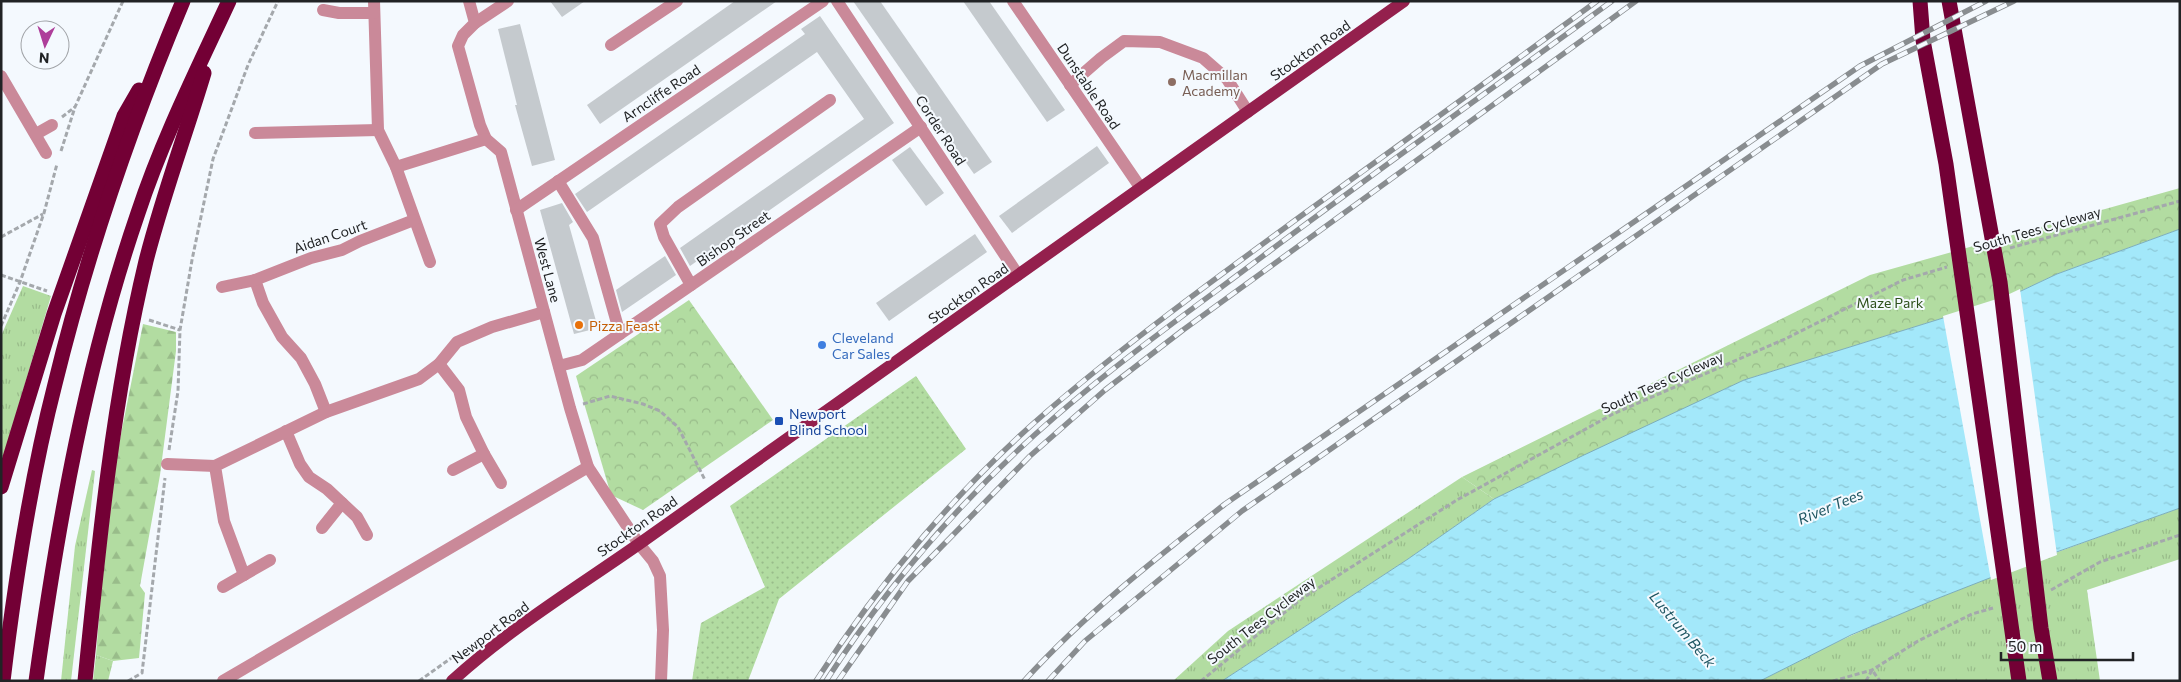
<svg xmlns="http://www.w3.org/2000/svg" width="2181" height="682" font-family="Commissioner,sans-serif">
	<defs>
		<pattern id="grass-tufts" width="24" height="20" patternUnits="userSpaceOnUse" patternTransform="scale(1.25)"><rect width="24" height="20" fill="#b2dca1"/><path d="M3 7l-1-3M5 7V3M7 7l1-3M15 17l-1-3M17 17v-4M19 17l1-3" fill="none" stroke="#99bc8a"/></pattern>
		<pattern id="forest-firs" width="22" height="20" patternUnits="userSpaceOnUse" patternTransform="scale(1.25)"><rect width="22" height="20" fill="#b2dca1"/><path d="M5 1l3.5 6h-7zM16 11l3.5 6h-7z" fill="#99bc8a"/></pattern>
		<pattern id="park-crowns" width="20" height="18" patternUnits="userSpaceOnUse" patternTransform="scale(1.25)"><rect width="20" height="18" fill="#b2dca1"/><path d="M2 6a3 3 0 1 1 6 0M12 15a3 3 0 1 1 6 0" fill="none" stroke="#99bc8a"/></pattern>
		<pattern id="garden-dots" width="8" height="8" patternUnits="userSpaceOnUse" patternTransform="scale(1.25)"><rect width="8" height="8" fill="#b2dca1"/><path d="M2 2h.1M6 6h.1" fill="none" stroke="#99bc8a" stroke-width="1.8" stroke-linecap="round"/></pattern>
		<pattern id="water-ripples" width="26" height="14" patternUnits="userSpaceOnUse" patternTransform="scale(1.25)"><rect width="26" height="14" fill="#a3e8fa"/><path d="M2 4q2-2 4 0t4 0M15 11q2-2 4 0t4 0" fill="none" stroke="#8cc7d6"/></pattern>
	</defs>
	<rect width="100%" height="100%" fill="#f4f9fe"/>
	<g fill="url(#grass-tufts)">
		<path d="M23 286 51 296 1 465V336Z"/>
		<path d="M92 470 95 471 71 681H61L75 546Z"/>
		<path d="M1462 477 1494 499 1408 559 1222 681H1173L1228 631Z"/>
		<path d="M2180 508V559L2087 590 2100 681H1760C1894 609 2037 559 2180 508Z"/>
		<path d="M96 655 113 661 108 681H93Z"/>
	</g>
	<path fill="url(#forest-firs)" d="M143 324 176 332V351L160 475 140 586 145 593 139 658 113 661 96 655 102 580 117 454Z"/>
	<g fill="url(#park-crowns)">
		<path d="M2180 188V229L2057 274 2004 299 1744 380 1494 499 1462 477 1870 275Z"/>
		<path d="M689 300 773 420 643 510 611 495 576 376Z"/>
	</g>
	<path fill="url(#garden-dots)" d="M916 376 966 449 779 599 748 681H692L701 623 765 587 730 506Z"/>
	<path fill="url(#water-ripples)" stroke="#7cadba" d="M2180 229V508L2051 554 1936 599 1851 635 1760 681H1222L1408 559 1494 499 1584 455 1744 380 2004 299 2057 274Z"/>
	<path fill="#f4f9fe" d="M2020 289 2057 555 1991 580 1943 316 2003 297Z"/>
	<g fill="#c5cace">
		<path d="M550 1H585L562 17Z"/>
		<path d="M735 1H777L600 124 587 105Z"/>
		<path d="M853 1H880L992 162 974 174Z"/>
		<path d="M963 1H989L1065 110 1047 122Z"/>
		<path d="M820 16 894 123 690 266 680 248 864 119 817 52 587 212 575 194 805 34 801 29Z"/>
		<path d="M520 24 555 160 532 166 515 105H517L498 29Z"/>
		<path d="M1097 146 1109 163 1012 233 999 216Z"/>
		<path d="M910 147 944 193 926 206 892 160Z"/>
		<path d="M562 203 573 222 569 225 598 328 574 334 540 210Z"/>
		<path d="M975 234 987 252 889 321 876 303Z"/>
		<path d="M665 256 676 275 622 312 616 290Z"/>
	</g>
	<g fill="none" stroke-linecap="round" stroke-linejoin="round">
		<g stroke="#a4a8ac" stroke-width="3" stroke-dasharray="5 2.5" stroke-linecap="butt">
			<path d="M62 117 75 107"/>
			<path d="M61 151 75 107 123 1"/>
			<path d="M1 237 43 214"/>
			<path d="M2010 248 2180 201"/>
			<path d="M1 275 47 291"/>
			<path d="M149 320 180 330"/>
			<path d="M1 326 20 282 44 213 57 164"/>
			<path d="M583 404 610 396 643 404 660 411 678 427 705 480"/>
			<path d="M169 450 178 391 180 330 192 260 213 159 248 65 278 1"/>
			<path d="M2051 590 2100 562 2180 535"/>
			<path d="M128 681 142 673 165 478"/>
			<path d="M419 681 461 651"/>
			<path d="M1201 681 1301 599 1457 500 1613 414 1785 339 1903 280 1947 267"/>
			<path d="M1833 681 1872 670 1918 641 1972 614 1993 608"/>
			<path d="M1866 681 1872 670 1880 681"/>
		</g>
		<g stroke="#ca8999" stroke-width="12">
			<path d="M374 1 378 130 396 167 430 262"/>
			<path d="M469 1 475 23 463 35 458 46 480 125 486 139 501 152 570 408 588 467 639 544 653 561 660 576 663 630 661 681"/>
			<path d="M837 1 1018 275"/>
			<path d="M1013 1 1140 187"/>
			<path d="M323 10 339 13H374"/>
			<path d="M475 23 508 1"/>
			<path d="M611 45 677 1"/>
			<path d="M1 76 46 153"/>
			<path d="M1070 85 1101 58 1124 41 1160 42 1203 58 1227 79 1248 112"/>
			<path d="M255 133 378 130"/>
			<path d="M36 134 52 125"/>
			<path d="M396 167 486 139"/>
			<path d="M558 181 593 238 620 334"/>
			<path d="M516 210 823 1"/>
			<path d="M255 280 263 303 282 337 301 358 315 384 326 412"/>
			<path d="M691 285 664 237 660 224 678 207 830 100"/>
			<path d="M222 287 255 280 311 258 342 250 360 241 414 220"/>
			<path d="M439 364 459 390 466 417 484 454 501 483"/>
			<path d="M559 366 582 360 921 127"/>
			<path d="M286 431 300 464 309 477 327 489 357 517 367 535"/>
			<path d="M167 464 215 466"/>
			<path d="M453 470 484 454"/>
			<path d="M322 528 342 503"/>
			<path d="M244 575 224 521 215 466 326 412 419 379 439 364 457 342 492 327 544 312"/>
			<path d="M223 587 270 560"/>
			<path d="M223 681 588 467"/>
		</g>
		<path stroke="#94204d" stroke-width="12" d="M452 681C509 629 576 588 639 544L1404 1"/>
		<g stroke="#730035" stroke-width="15">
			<path d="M1920 1 1923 40 1946 164 2019 681"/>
			<path d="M1949 1 2000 282 2041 628 2050 681"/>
			<path d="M1 487 54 314 124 116 139 90"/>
			<path d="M3 681C15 581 30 481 55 384 87 253 131 125 183 1"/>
			<path d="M36 681C58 523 86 364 138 213 162 140 197 70 229 1"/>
			<path d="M85 681C99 540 113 399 146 261 162 198 185 136 204 73"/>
		</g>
		<g stroke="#898d90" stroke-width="5.5">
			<g id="rail">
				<path d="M816 681C880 581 961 485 1051 408 1132 339 1219 276 1305 213 1402 143 1500 72 1597 1"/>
				<path d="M826 681C889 583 968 492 1056 416 1116 364 1180 318 1243 271 1365 179 1489 91 1612 1"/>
				<path d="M838 681 908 581 1030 456 1105 390 1183 330 1636 1"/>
				<path d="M1024 681C1084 615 1155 559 1225 504L1860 66 1986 1"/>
				<path d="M1048 681 1085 641 1242 511 1882 64 2014 1"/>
			</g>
		</g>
		<use href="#rail" stroke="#f4f9fe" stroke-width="4" stroke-dasharray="11" stroke-linecap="butt"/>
	</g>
	<circle fill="#8d6e63" stroke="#f4f9fe" stroke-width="2" cx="1172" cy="82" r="5"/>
	<circle fill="#e8710a" stroke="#f4f9fe" stroke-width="2" cx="579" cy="325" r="5"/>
	<circle fill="#3f7fe0" stroke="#f4f9fe" stroke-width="2" cx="822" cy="345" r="5"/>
	<rect fill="#1a4fb4" stroke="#f4f9fe" stroke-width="2" x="774" y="416" width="10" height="10" rx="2.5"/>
	<g text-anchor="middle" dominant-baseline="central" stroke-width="4" stroke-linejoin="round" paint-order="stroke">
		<g font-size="14" fill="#212325" stroke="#f4f9fe">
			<text transform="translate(1310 50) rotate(-35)">Stockton Road</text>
			<text transform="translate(1089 86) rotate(56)">Dunstable Road</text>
			<text transform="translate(661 93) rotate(-34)">Arncliffe Road</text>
			<text transform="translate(941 130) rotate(57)">Corder Road</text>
			<text transform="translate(2037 229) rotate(-16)">South Tees Cycleway</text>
			<text transform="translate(330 236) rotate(-19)">Aidan Court</text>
			<text transform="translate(733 238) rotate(-35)">Bishop Street</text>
			<text transform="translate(548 270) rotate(75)">West Lane</text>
			<text transform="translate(968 293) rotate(-35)">Stockton Road</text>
			<text transform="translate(1662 382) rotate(-24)">South Tees Cycleway</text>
			<text transform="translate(637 526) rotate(-35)">Stockton Road</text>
			<text transform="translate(1261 620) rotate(-38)">South Tees Cycleway</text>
			<text transform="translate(490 632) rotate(-37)">Newport Road</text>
		</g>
		<g font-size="14" fill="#785e54" stroke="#f4f9fe" text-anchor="start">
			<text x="1182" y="74">Macmillan<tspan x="1182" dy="16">Academy</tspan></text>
		</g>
		<g font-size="14" fill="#2d501b" stroke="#f4f9fe">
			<text x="1890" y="302">Maze Park</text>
		</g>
		<g font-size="14" fill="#c56008" stroke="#f4f9fe" text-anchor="start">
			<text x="589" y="325">Pizza Feast</text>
		</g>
		<g font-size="14" fill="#366cbe" stroke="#f4f9fe" text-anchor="start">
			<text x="832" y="337">Cleveland<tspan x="832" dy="16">Car Sales</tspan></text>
		</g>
		<g font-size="14" fill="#164399" stroke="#f4f9fe" text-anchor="start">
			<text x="789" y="413">Newport<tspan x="789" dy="16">Blind School</tspan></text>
		</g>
		<g font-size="15" font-style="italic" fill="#1e5662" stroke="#f4f9fe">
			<text transform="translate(1830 506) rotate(-23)">River Tees</text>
			<text transform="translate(1683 629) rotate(50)">Lustrum Beck</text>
		</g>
	</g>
	<rect width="2181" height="682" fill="none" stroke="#212325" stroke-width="5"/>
	<g transform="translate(45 45) rotate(184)"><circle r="24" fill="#f4f9fe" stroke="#a0a3a7"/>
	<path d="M0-4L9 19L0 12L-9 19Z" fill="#ae3e9a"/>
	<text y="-8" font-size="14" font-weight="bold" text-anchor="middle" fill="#212325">N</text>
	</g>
	<path d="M2001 652v8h132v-8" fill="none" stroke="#212325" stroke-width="2.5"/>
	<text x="2008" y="652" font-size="15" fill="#212325" stroke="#f4f9fe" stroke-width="4" paint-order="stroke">50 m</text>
</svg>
